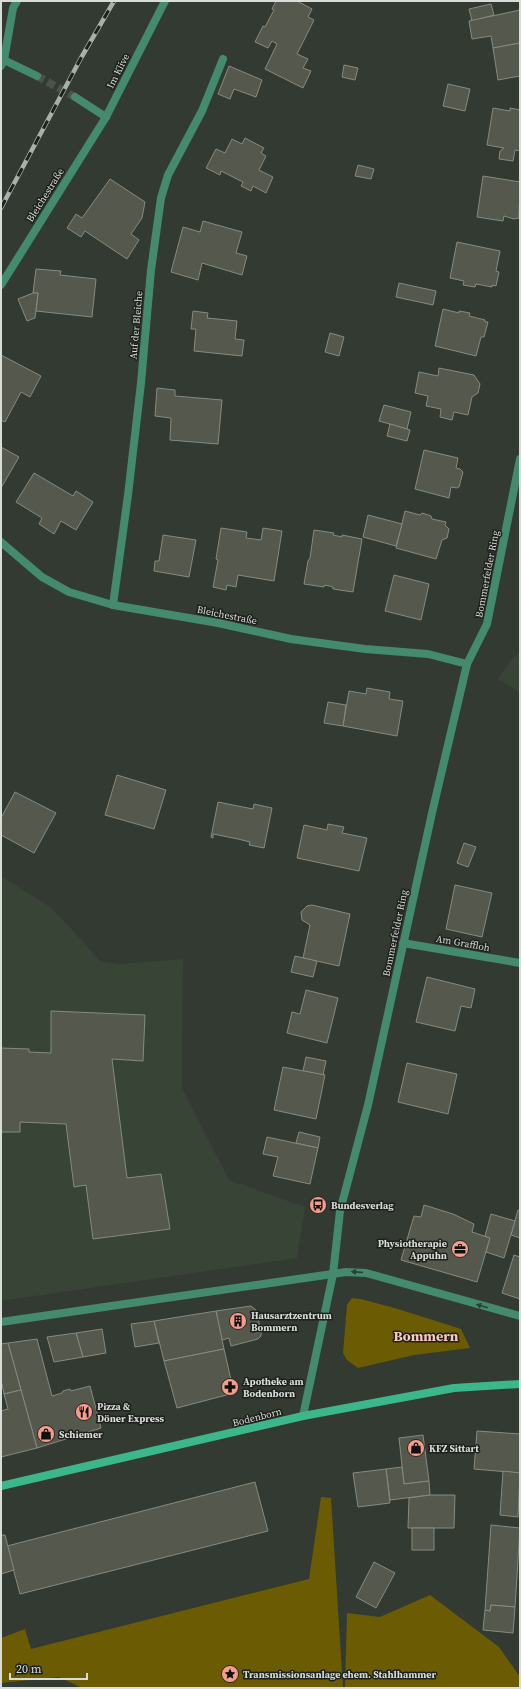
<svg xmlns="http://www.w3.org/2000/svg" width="521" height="1689" font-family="'Source Serif 4',serif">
	<rect width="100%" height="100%" fill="#333a32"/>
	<g fill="#374436">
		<path d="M520 653V692L497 679 512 659Z"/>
		<path d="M1 876 50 907 83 941 99 961 119 964 183 959 182 1088 229 1180 305 1207 297 1258 1 1301Z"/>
	</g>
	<g fill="#6b5c03">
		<path d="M352 1298 361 1299 398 1309 461 1329 470 1348 414 1355 358 1368 347 1360 343 1353 347 1305Z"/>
		<path d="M321 1497 331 1498 343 1688H82L59 1677 1 1683V1638L25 1629 31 1649 309 1579Z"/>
		<path d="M430 1595 499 1647 520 1677V1688H345L347 1613 380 1617Z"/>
	</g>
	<g fill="#55584d" stroke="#878b7f">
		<path d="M276 1H297L312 9 308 17 314 20 297 54 308 59 303 68 311 71 303 88 265 69 277 44 272 41 268 48 255 42 263 26 265 27 274 10 272 9Z"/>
		<path d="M491 4 494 15 472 21 469 9Z"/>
		<path d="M520 10V43L493 48 491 36 472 39 469 21Z"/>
		<path d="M520 43V76L498 80 493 48Z"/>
		<path d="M344 65 358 68 355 80 342 77Z"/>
		<path d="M229 66 262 80 256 97 234 89 230 99 218 94Z"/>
		<path d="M448 84 470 89 465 111 443 106Z"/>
		<path d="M493 108 510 111V108L520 110V151L515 150 513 161 499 159 500 151 504 148 487 145Z"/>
		<path d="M245 138 264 148 261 153 266 156 259 170 273 177 266 193 253 186 251 191 241 186 243 182 221 171 220 175 206 168 216 149 225 153 232 139 242 144Z"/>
		<path d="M358 165 374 169 371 179 355 176Z"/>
		<path d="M483 176 520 182 519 218 514 219 504 216 503 221 477 217Z"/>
		<path d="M110 179 145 202 142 218 131 234 139 240 127 259 85 231 81 237 67 228 76 214 82 218Z"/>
		<path d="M203 221 242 232 236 253 247 256 242 275 202 263 198 280 171 272 183 227 200 232Z"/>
		<path d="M457 242 500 251 496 271 499 272 496 286 492 285V287L476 284 475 287 463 285 464 281 450 278Z"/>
		<path d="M36 269 61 271 60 275 96 279 92 317 36 311 38 293H33Z"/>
		<path d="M399 283 436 291 433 305 396 297Z"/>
		<path d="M33 293H38L35 318 27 321 18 299Z"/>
		<path d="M443 309 459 313V311L470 313 469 316 485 320V322H488L484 337H481L476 356 435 346Z"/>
		<path d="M193 311 208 313 207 318 237 321 235 339 244 340 242 356 194 351 196 329H191Z"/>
		<path d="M330 333 344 337 339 356 325 352Z"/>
		<path d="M1 355 41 376 30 397 21 392 5 422 1 420Z"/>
		<path d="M439 368 474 375 480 384 478 393 472 397 468 415 454 412 452 420 440 417 441 409 426 406 428 396 415 393 419 372 438 376Z"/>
		<path d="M157 388 175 390V396L222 400 218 444 170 440 171 418 155 416Z"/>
		<path d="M384 405 411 412 407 429 379 421Z"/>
		<path d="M390 424 410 430 407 441 387 436Z"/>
		<path d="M1 447 19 457 1 488Z"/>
		<path d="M424 450 458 458 456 468 460 469 463 472 459 487 457 488 451 487 449 498 415 489Z"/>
		<path d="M34 473 73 496 76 491 93 502 76 530 61 521 54 534 39 524 42 518 16 502Z"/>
		<path d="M405 511 420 515 422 513 431 516 432 519 446 522 445 525 449 529 447 538 442 540 436 559 396 548Z"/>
		<path d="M368 515 402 524 396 546 363 537Z"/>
		<path d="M221 528 247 532 246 538 261 540 263 528 282 531 274 581 238 575 236 587 227 585 226 590 213 587 218 560 216 559Z"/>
		<path d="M314 530 334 533 333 535 342 537V535L362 539 353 592 333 589V587L325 585 324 587 304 584 308 561 310 558Z"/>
		<path d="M163 535 196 540 189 577 154 571 155 561H159Z"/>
		<path d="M394 575 429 584 421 620 385 611Z"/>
		<path d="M367 688 390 692 389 699 403 701 397 736 343 726 349 691 366 694Z"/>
		<path d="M328 702 346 705 343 726 324 723Z"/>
		<path d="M117 775 166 790 154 829 105 815Z"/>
		<path d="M15 792 56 813 34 853 1 835V818Z"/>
		<path d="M218 802 253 809 254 804 272 808 264 848 249 845 250 842 238 839 213 834V838L211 837Z"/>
		<path d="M328 824 344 827 342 833 367 838 359 871 297 858 304 825 327 830Z"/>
		<path d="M464 843 476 847 468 867 457 863Z"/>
		<path d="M455 885 492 893 482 937 446 929Z"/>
		<path d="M312 905 350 914 339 966 303 958 310 925 302 920 301 912 307 906Z"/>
		<path d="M295 956 317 961 313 977 291 972Z"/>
		<path d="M427 977 475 989 471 1008 461 1006 455 1031 416 1022Z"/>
		<path d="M306 990 338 998 327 1043 287 1033 292 1012 300 1014Z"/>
		<path d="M51 1011 145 1015 143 1061 112 1059 127 1178 161 1174 170 1229 93 1239 86 1185 74 1187 66 1124 20 1122V1132H1V1048L29 1049V1052L51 1053Z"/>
		<path d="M306 1057 326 1061 323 1075 303 1071Z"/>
		<path d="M407 1063 457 1074 448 1114 398 1102Z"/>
		<path d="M283 1067 325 1075 316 1119 274 1110Z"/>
		<path d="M299 1132 320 1137 318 1148 296 1143Z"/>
		<path d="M267 1137 318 1148 310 1184 273 1176 278 1157 263 1154Z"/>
		<path d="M424 1205 453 1214 474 1224 472 1232 490 1238 477 1282 401 1260 414 1216 421 1217Z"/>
		<path d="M518 1210H520V1238L511 1235Z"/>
		<path d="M491 1214 515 1221 504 1258 486 1252 490 1238 485 1236Z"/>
		<path d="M514 1255 520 1257V1299L502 1293Z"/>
		<path d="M251 1306 256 1310 261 1331V1336L258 1339 231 1346 229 1338 222 1340 216 1311Z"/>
		<path d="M216 1311 224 1349 164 1361 154 1321Z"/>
		<path d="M154 1321 159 1343 135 1347 131 1324Z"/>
		<path d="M102 1329 106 1353 83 1357 76 1333Z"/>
		<path d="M76 1333 83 1357 54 1362 47 1337Z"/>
		<path d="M37 1339 52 1396 62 1393 63 1391 70 1389 71 1391 90 1386 101 1428 37 1448 8 1343Z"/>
		<path d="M8 1343 21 1390 4 1394 1 1380V1344Z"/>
		<path d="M224 1349 234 1393 177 1408 164 1361Z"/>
		<path d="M21 1390 37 1448 1 1457V1411L8 1409 4 1394Z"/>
		<path d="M477 1431 520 1434V1473L474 1469Z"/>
		<path d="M423 1435 429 1481 404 1484 399 1438Z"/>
		<path d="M402 1467 404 1484 429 1481 430 1495 390 1500 386 1469Z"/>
		<path d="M386 1469 390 1503 358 1507 353 1473Z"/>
		<path d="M503 1471 520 1473 518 1517 500 1515Z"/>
		<path d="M255 1482 268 1531 20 1594 7 1546Z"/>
		<path d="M430 1495H455L454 1528H408L409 1498Z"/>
		<path d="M491 1525 520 1528 515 1607 491 1605 490 1611 485 1610Z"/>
		<rect x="412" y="1528" width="22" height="22"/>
		<path d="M1 1535H5L14 1570 1 1574Z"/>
		<path d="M374 1562 395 1573 376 1608 356 1597Z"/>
		<path d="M491 1605 515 1607 513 1633 483 1630 485 1610 490 1611Z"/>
	</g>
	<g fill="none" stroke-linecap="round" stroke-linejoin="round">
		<path stroke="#4c524b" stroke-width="8" stroke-dasharray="8 4" stroke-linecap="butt" d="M37 76 75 97"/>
		<g stroke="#448a6e" stroke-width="8">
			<path d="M4 60 37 76"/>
			<path d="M1 66 4 60 13 8 17 1"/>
			<path d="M75 97 106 117"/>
			<path d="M1 285 106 117 165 1"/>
			<path d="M1 542 42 577 69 592 113 605 218 623 291 639 365 649 428 654 467 664"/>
			<path d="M113 605 128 495 141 383 151 270 161 198 168 175 202 111 223 59"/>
			<path d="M403 943 520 963"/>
			<path d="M1 1322 346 1272 366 1273 520 1316"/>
			<path d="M303 1416 333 1274 340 1211 368 1105 432 813 467 664 487 624 520 459"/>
		</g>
		<path stroke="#3cb78b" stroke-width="8" d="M1 1486 303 1416 454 1388 520 1384"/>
		<g stroke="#aaafa9" stroke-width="4.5">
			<path id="rail" d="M1 208 81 58 114 1"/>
		</g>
		<use href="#rail" stroke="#1d201c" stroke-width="3" stroke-dasharray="9" stroke-linecap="butt"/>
	</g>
	<defs><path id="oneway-solid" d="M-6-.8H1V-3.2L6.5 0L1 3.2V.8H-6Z"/></defs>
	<g fill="#294035">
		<use href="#oneway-solid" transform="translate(357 1272) rotate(-175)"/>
		<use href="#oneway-solid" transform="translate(482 1306) rotate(-164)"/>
	</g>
	<defs>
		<g id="bus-disc" transform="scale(0.9)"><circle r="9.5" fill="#f49d8c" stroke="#1d201c"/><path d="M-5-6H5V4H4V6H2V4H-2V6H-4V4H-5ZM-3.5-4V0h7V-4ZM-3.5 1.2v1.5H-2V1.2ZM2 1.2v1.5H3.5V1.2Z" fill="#111"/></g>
		<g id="office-disc" transform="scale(0.9)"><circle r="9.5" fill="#f49d8c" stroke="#1d201c"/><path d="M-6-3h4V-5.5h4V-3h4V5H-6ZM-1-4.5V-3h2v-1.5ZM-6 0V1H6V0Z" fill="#111"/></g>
		<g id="building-disc" transform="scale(0.9)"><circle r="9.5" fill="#f49d8c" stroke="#1d201c"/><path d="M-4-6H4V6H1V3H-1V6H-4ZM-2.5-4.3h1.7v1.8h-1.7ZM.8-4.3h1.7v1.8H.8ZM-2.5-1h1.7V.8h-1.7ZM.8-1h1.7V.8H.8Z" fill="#111"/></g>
		<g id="pharmacy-disc" transform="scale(0.9)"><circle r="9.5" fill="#f49d8c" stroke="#1d201c"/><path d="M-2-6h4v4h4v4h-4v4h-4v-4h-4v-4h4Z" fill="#111"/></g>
		<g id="restaurant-disc" transform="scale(0.9)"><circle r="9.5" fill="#f49d8c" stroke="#1d201c"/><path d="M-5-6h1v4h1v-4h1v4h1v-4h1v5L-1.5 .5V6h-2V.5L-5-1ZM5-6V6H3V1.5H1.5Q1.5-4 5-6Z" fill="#111"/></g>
		<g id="shop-disc" transform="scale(0.9)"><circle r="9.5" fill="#f49d8c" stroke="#1d201c"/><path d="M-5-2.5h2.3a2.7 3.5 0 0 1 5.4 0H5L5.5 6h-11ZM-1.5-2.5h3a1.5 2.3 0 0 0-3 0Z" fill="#111"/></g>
		<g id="sight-disc" transform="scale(0.9)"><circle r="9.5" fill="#f49d8c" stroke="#1d201c"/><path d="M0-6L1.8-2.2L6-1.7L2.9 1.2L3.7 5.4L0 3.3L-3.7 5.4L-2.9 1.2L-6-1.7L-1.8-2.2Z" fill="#111"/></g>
	</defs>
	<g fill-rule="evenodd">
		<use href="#bus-disc" x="318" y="1205"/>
		<use href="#office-disc" x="460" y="1249"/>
		<use href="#building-disc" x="238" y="1321"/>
		<use href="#pharmacy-disc" x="230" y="1387"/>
		<use href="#restaurant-disc" x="84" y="1412"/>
		<use href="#shop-disc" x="46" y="1434"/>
		<use href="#shop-disc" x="416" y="1448"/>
		<use href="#sight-disc" x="230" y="1674"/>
	</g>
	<g text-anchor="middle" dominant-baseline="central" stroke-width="3" stroke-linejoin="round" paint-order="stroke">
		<g font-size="10" fill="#d8ddd7" stroke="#1d201c">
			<text transform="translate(118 71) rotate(-63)">Im Klive</text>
			<text transform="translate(45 195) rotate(-58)">Bleichestraße</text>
			<text transform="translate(136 325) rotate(-85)">Auf der Bleiche</text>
			<text transform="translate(487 574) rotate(-79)">Bommerfelder Ring</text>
			<text transform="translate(227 615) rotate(11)">Bleichestraße</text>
			<text transform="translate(395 933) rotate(-78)">Bommerfelder Ring</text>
			<text transform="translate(463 943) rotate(10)">Am Graffloh</text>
			<text transform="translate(257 1417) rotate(-14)">Bodenborn</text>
		</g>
		<g font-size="10" font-weight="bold" fill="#d8ddd7" stroke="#1d201c" text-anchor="start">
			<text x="331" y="1205">Bundesverlag</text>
			<text x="447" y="1243" text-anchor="end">Physiotherapie<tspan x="447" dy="12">Appuhn</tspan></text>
			<text x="251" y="1315">Hausarztzentrum<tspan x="251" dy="12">Bommern</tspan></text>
			<text x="243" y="1381">Apotheke am<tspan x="243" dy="12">Bodenborn</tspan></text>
			<text x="97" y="1406">Pizza &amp;<tspan x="97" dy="12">Döner Express</tspan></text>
			<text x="59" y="1434">Schiemer</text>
			<text x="429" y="1448">KFZ Sittart</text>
			<text x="243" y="1674">Transmissionsanlage ehem. Stahlhammer</text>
		</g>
		<g font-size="14" font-weight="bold" fill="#fcc9bf" stroke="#1d201c">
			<text x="426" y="1336">Bommern</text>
		</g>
	</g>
	<rect width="521" height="1689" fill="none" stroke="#d8ddd7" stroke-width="4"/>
	<path d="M10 1673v6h77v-6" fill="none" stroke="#d8ddd7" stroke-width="2"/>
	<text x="16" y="1673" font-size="12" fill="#d8ddd7" stroke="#1d201c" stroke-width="3" paint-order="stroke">20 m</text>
</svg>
